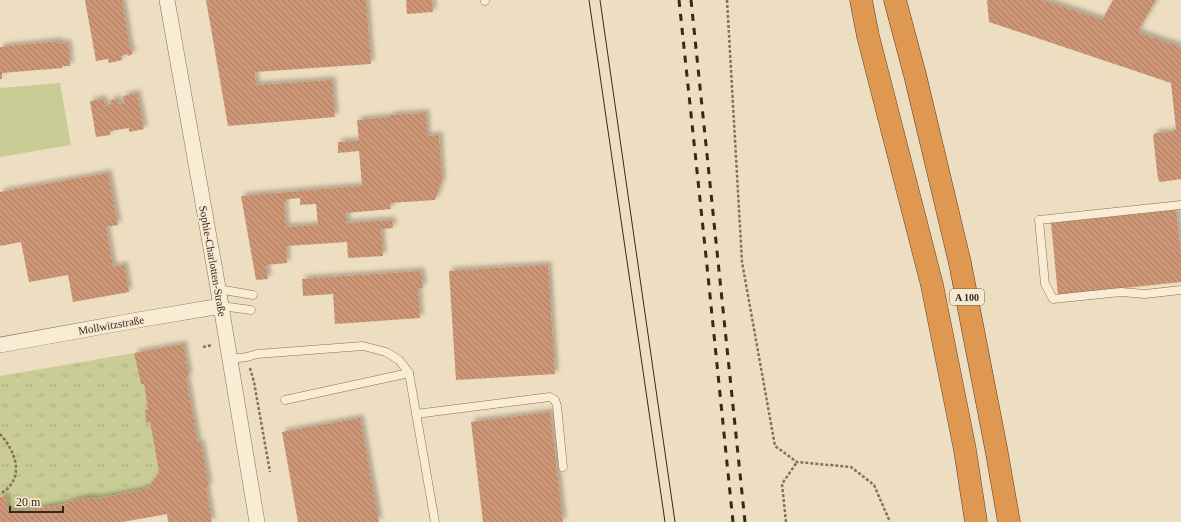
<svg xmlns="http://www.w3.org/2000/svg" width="1181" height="522" font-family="'Times New Roman',serif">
	<defs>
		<pattern id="park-tufts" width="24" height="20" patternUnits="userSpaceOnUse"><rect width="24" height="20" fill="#c9cc95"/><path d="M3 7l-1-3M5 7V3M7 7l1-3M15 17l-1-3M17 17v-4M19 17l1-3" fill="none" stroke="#adaf80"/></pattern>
		<pattern id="building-back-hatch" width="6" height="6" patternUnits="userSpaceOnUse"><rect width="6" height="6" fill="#cd9677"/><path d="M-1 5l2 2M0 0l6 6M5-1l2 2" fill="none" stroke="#a77a61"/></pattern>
		<filter id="shadow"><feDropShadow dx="3.5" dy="-3.5" stdDeviation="2" flood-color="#0004"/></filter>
	</defs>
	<rect width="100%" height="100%" fill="#eedec1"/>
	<path fill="#c9cc95" d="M60 83 71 145 0 157V88Z"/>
	<path fill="url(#park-tufts)" d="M134 353 141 384H144L148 410 145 411 146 422H150L159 472 147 489 18 512 17 510 8 511 6 496 0 497V376Z"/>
	<g fill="url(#building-back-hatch)" fill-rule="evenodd" filter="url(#shadow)">
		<path d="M85 0H122L130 49 132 50V54L129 56 126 54 121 56 122 60 109 63 108 59 96 61Z"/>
		<path d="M206 0H366L371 64 255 72 256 85 332 80 335 117 228 126Z"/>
		<path d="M406 0H432L433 12 407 14Z"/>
		<path d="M987 0H1041L1102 20 1113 0H1156L1139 29V33L1181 47V179L1160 182 1158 179 1153 136 1155 133 1172 132 1176 129 1171 83 989 22Z"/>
		<path d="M59 41 60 44 68 43 70 66H62V68L2 73V79H0V47Z"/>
		<path d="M137 93 144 129 129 132V128L110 131V135L96 137 90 101 104 99 105 106 111 105 110 100 118 99 119 104 124 103 123 96Z"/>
		<path d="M426 113 427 136 439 135 442 180 435 200 390 203 391 209 346 213 347 223 392 220 393 228 381 229 383 256 348 258 347 242 286 246 287 263 266 265 268 279 256 280 241 196 362 186 359 151 338 153V142L359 141 357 120 390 117V115ZM300 198V205L316 204 318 225 286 227 284 203 288 199Z"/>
		<path d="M108 173 118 225 106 227 113 267 124 265 129 292 73 302 68 275 29 282 21 242 0 246V192Z"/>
		<path d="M1176 210 1181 254V282L1058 295 1051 223Z"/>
		<path d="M548 265 555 374 456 380 449 271Z"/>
		<path d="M421 271 423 288H418L420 318 335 324 333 294 303 296 302 279Z"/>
		<path d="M183 344 189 377H186L198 444H201L209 487H206L212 522H168L167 514 122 522H0V497L6 496 8 511 17 510 18 512 70 503 69 501 95 497V499L147 489 159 472 150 422 146 423 145 410H148L144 384H141L134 353Z"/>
		<path d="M550 412 563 522H483L471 422Z"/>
		<path d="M360 418 379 522H298L282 432Z"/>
	</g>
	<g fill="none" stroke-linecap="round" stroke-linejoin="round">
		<g stroke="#886f59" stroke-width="9">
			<g id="lane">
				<path d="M485 0V1"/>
				<path d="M1181 205 1039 220 1045 284 1053 299 1121 292 1145 294 1181 290"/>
				<path d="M218 289 253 295"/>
				<path d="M221 306 251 310"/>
				<path d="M230 359 247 357 257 354 363 346 386 352 399 360 409 373 435 522"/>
				<path d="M285 400 409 373"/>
				<path d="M416 414 550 397 555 400 557 406 563 467"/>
			</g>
		</g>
		<g stroke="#886f59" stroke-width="16">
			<g id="street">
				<path d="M167 0 217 282 257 522"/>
				<path d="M0 345 138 320 221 306"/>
			</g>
		</g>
		<g stroke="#553e2d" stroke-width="23">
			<g id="highway">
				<path d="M861 0 868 36 932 285 965 450 976 522"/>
				<path d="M895 0 915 75 960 263 996 448 1009 522"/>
			</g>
		</g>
		<g stroke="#886f59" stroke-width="2.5" stroke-dasharray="3 2" stroke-linecap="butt">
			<path d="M727 0 742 262 775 446 797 462 851 467 874 485 890 522"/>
			<path d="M203 347 212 345"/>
			<path d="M250 368 254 382 270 472"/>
			<path d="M0 434C13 448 24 472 8 488 6 491 2 492 0 494"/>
			<path d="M786 522 782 484 797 462"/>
		</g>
		<use href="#lane" stroke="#f9ecd4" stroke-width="8"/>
		<use href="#street" stroke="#f9ecd4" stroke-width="15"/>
		<use href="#highway" stroke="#df9851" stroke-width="22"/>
		<g stroke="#37281d" stroke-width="1">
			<path d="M589 0 665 522"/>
			<path d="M600 0 675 522"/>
		</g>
		<g stroke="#37281d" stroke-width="3" stroke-dasharray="7 7" stroke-linecap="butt">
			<path d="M679 0 707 266 733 522"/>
			<path d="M691 0 745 522"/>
		</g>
	</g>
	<g text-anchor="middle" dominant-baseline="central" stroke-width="3.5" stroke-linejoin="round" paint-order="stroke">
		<rect fill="#f6e9d1" stroke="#706253" stroke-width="1" x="950" y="289" width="34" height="16" rx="3"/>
		<g font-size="10" font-weight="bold" fill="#37281d">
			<text x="967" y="297">A 100</text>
		</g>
		<g font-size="11" fill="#37281d" stroke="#f6e9d1">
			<text transform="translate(213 261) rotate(80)">Sophie-Charlotten-Straße</text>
			<text transform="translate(111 325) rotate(-10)">Mollwitzstraße</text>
		</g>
	</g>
	<path d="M10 506v6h53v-6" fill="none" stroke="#37281d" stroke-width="2"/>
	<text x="16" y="506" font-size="12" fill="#37281d" stroke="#f6e9d1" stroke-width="3" paint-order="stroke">20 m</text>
</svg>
